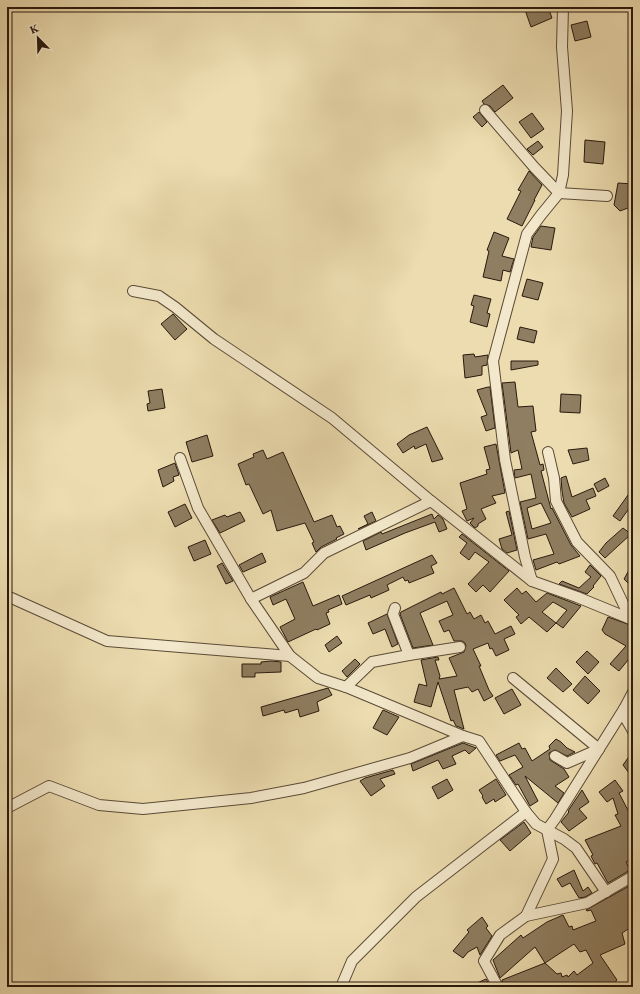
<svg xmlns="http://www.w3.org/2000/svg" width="640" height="994" font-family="'EB Garamond',serif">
	<rect width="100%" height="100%" fill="#ecdcaf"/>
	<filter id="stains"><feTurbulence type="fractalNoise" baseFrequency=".005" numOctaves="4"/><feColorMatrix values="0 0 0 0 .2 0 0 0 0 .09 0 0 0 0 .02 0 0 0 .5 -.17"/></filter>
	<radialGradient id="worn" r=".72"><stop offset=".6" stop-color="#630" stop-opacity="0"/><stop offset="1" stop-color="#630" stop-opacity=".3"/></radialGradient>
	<g fill="#8f7e61" stroke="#2a190d" fill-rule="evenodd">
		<path d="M524 7H548L552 18 531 27Z"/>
		<path d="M587 21 591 37 575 41 571 25Z"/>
		<path d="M503 85 513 98 495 112 490 106 484 104 482 101Z"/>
		<path d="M479 112 487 122 482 127 473 117Z"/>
		<path d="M532 113 544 129 531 138 519 122Z"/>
		<path d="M585 140 605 142 603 164 584 162Z"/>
		<path d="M538 141 543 147 533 155 527 149Z"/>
		<path d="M529 171 542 185 534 200H535L522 226 507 219 521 191 518 190Z"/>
		<path d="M618 183 633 184V207L628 208 620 211 614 205Z"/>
		<path d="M541 226 555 228 551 250 531 247 533 237Z"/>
		<path d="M494 232 509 238 502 256 514 259 510 272 503 270 501 281 483 277 489 251 487 250Z"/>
		<path d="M527 279 543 283 538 300 522 296Z"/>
		<path d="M474 295 491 299 487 313 490 314 487 327 470 322 474 306 471 305Z"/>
		<path d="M173 314 187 329 175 340 161 324Z"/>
		<path d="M520 327 537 331 534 343 517 339Z"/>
		<path d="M474 354 475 357 488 355 487 365 482 366V375L465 378 463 355Z"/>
		<path d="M511 361H538V365L511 370Z"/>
		<path d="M515 382 518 407 533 406 536 431 531 432 540 465 543 464 544 470 541 471 551 509 552 508 571 545 580 556 559 564 557 562 536 570 533 560 554 554 546 534 528 539 520 502 536 498 531 474 515 478 514 470 522 469 518 450 511 453 502 383ZM541 503 551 523 532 529 527 508Z"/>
		<path d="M488 387H490L495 428 486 431 481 417 487 415 477 390Z"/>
		<path d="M162 389 165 408 148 411 147 404 150 403 148 391Z"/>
		<path d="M561 394 581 395 580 413 560 412Z"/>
		<path d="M427 427 443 459 432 462 426 444 415 449 414 446 403 453 397 444 409 435Z"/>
		<path d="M207 435 213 456 192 462 186 442Z"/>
		<path d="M496 444 505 493 492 496 496 503 481 509 486 519 478 524V526L475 528 470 523 474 518 467 521 462 511 467 509 460 483 487 474 486 470 490 469 484 447Z"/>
		<path d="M587 448 589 460 573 464 568 450Z"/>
		<path d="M263 450 267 459 283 452 314 522 332 515 337 527 340 526 344 534 336 538 337 539 321 547 316 552 312 543 314 542 305 523 277 531 271 510 263 514 249 484 246 485 238 464 254 457 253 454Z"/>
		<path d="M175 463 179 475 173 477 174 481 163 487 158 470Z"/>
		<path d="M566 476 572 497 593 488 596 496 586 500 590 509 572 517 564 503 562 491 561 478Z"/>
		<path d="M605 478 609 486 598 492 594 484Z"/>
		<path d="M633 488V503L620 521 613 516Z"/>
		<path d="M185 504 192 518 175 527 168 512Z"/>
		<path d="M509 511 517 550 507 553 502 549 499 539 512 535 506 512Z"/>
		<path d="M240 512 245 521 220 533 212 520 225 515 227 517Z"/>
		<path d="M372 512 376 521 358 529 368 524 364 516Z"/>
		<path d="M432 514 434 519 438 515 443 519 447 529 439 532 435 522 405 533 366 550 363 541 381 532 382 534Z"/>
		<path d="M623 528 631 534 605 558 599 552 606 543Z"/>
		<path d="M462 534 509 571 490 592 483 585 476 592 468 584 489 562 475 552 469 560 460 553 467 543 459 537Z"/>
		<path d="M205 540 211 554 194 561 188 547Z"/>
		<path d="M262 553 266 562 243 572 239 565Z"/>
		<path d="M432 555 437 563 431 566 434 573 409 583 408 580 405 581 403 577 387 585 389 590 371 598 370 595 346 605 342 596Z"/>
		<path d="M222 563 233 581 226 584 217 566Z"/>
		<path d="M633 563V588L624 579Z"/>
		<path d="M590 565 601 576 593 586 594 587 587 594 559 584 562 581 579 588 591 577 585 572Z"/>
		<path d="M303 582 313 606 339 595 342 604 328 610 329 612 326 613 330 624 317 630 316 629 288 642 280 627 295 619 286 599 273 605 270 597Z"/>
		<path d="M454 588 467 614 470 612 474 619 481 615 485 623 488 621 495 634 511 626 515 634 504 639 509 650 496 656 492 648 490 649 488 643 473 649 481 666H479L489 690 493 696 484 701 478 689 472 692 468 687 454 690 464 729 456 726 453 720 451 721 438 682 431 707 414 702 419 684 427 686 421 660 438 657 439 660H435L440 676 439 679 457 676 449 658 464 652 466 646 465 643 462 641H454L449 630 444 632 439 621 453 615 447 601 420 613 433 645 413 648 400 614 401 612 441 592 442 594Z"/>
		<path d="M517 588 522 594 526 591 536 602 547 593 581 606 563 628 556 623 547 632 529 617 521 624 516 617 519 615 504 600ZM553 602 567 610 556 623 542 612Z"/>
		<path d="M387 614 398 644 392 647 385 629 373 634 368 623Z"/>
		<path d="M608 617 633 626V654L619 671 610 664 626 646 605 634 602 630Z"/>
		<path d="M337 636 342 643 329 652 325 645Z"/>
		<path d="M587 651 599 662 588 674 576 662Z"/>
		<path d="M355 659 360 664 347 677 342 671Z"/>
		<path d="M271 661 281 662V672L255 673V677H242V664H261V662Z"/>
		<path d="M556 668 572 684 563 692 547 678Z"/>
		<path d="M585 676 600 691 588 704 573 690Z"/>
		<path d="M328 688 332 695 317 702 319 711 300 717 298 709 285 713 284 710 263 716 261 707Z"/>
		<path d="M512 689 521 705 504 714 495 698Z"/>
		<path d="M383 710 399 717 387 735 373 728Z"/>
		<path d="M556 739 561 742 567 748 575 752 567 756 555 750 549 753 550 760 564 769 569 777 555 786 564 793 558 803 525 776 538 801 530 806 518 784 516 785 509 775 523 767 515 755 500 761 496 755 519 743 522 749 525 748 532 761 550 749 549 746Z"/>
		<path d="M463 743 476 748 469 754 465 750 452 756 456 764 443 769 438 760 413 771 411 764Z"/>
		<path d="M633 751V767L629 773 623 765Z"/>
		<path d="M393 770 395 774 380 779 385 786 371 796 360 781 365 778Z"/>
		<path d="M447 779 453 790 438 799 432 787Z"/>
		<path d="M496 779 506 795 495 802 494 799 486 804 482 797 483 796 479 790Z"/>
		<path d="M615 780 623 791 619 793 631 816 629 817 633 828V859L626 862 630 870 608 883 597 863 595 864 591 856 593 855 585 840 621 826 615 815 618 814 613 798 607 802 599 792Z"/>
		<path d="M582 790 589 802 579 809 587 818 569 831 561 822 569 812 568 811Z"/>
		<path d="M524 822 531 833 510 851 500 840Z"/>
		<path d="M574 870 583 891 588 887 592 893 585 897 579 898 570 883 562 887 557 879Z"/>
		<path d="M633 884V926L622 933 625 944 600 955 617 980 611 987H504L502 980 545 963 535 947 500 978 493 960 521 935 523 938 547 922 563 915 569 927 572 926 573 930 596 921 591 910 587 911 586 910ZM574 944 580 952 586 950 593 963 577 975 574 971 568 977 567 975 562 977 561 973 557 974 545 963Z"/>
		<path d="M482 917 488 926 486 928 492 936 480 955 477 947 468 952 463 958 453 951 469 932 467 930Z"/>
		<path d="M486 979 491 987H468Z"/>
	</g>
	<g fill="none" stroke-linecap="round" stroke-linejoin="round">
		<g stroke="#5a4a36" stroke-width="12">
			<g id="minor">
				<path d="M485 110 534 167 559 193 607 196"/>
				<path d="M133 291 159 296 175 307 214 339 332 418 431 501 532 581 577 597 633 620"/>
				<path d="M548 452 554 478 556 501 577 542 610 576 630 618"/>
				<path d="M180 458 198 508 251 599 290 656 318 678 346 687 463 736 479 741 526 812 536 824 564 839 576 848 606 892"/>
				<path d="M532 581 525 557 505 460 493 361 527 234 541 215 559 193 563 175 567 111 562 47 563 7"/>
				<path d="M7 596 107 641 290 656"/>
				<path d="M251 599 304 573 324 553 431 501"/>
				<path d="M395 608 393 614 409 655"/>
				<path d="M513 678 599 749"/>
				<path d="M346 687 372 662 409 655 460 647"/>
				<path d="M624 709 626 719 633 731"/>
				<path d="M555 756 567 763 599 749"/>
				<path d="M7 808 49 786 99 805 143 809 251 798 304 788 410 758 463 736"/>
				<path d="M526 916 587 903 633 876"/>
				<path d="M341 987 352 961 416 897 526 812"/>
				<path d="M498 987 484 961 500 935 526 916 553 859 547 830 555 819 624 709 633 692"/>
			</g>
		</g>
		<use href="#minor" stroke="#f3e8cb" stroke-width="10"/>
	</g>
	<rect width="640" height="994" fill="none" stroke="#ecdcaf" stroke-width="24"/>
	<rect x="8" y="8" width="624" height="978" fill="none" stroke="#2a190d" stroke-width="2"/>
	<rect x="12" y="12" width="616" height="970" fill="none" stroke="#2a190d"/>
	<g transform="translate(38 38) rotate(337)" stroke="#f3e8cb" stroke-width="3" paint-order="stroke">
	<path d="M0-3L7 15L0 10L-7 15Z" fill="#2a190d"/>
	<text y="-6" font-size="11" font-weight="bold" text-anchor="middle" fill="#2a190d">K</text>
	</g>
	<rect width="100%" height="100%" filter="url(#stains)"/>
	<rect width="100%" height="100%" fill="url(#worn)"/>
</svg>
